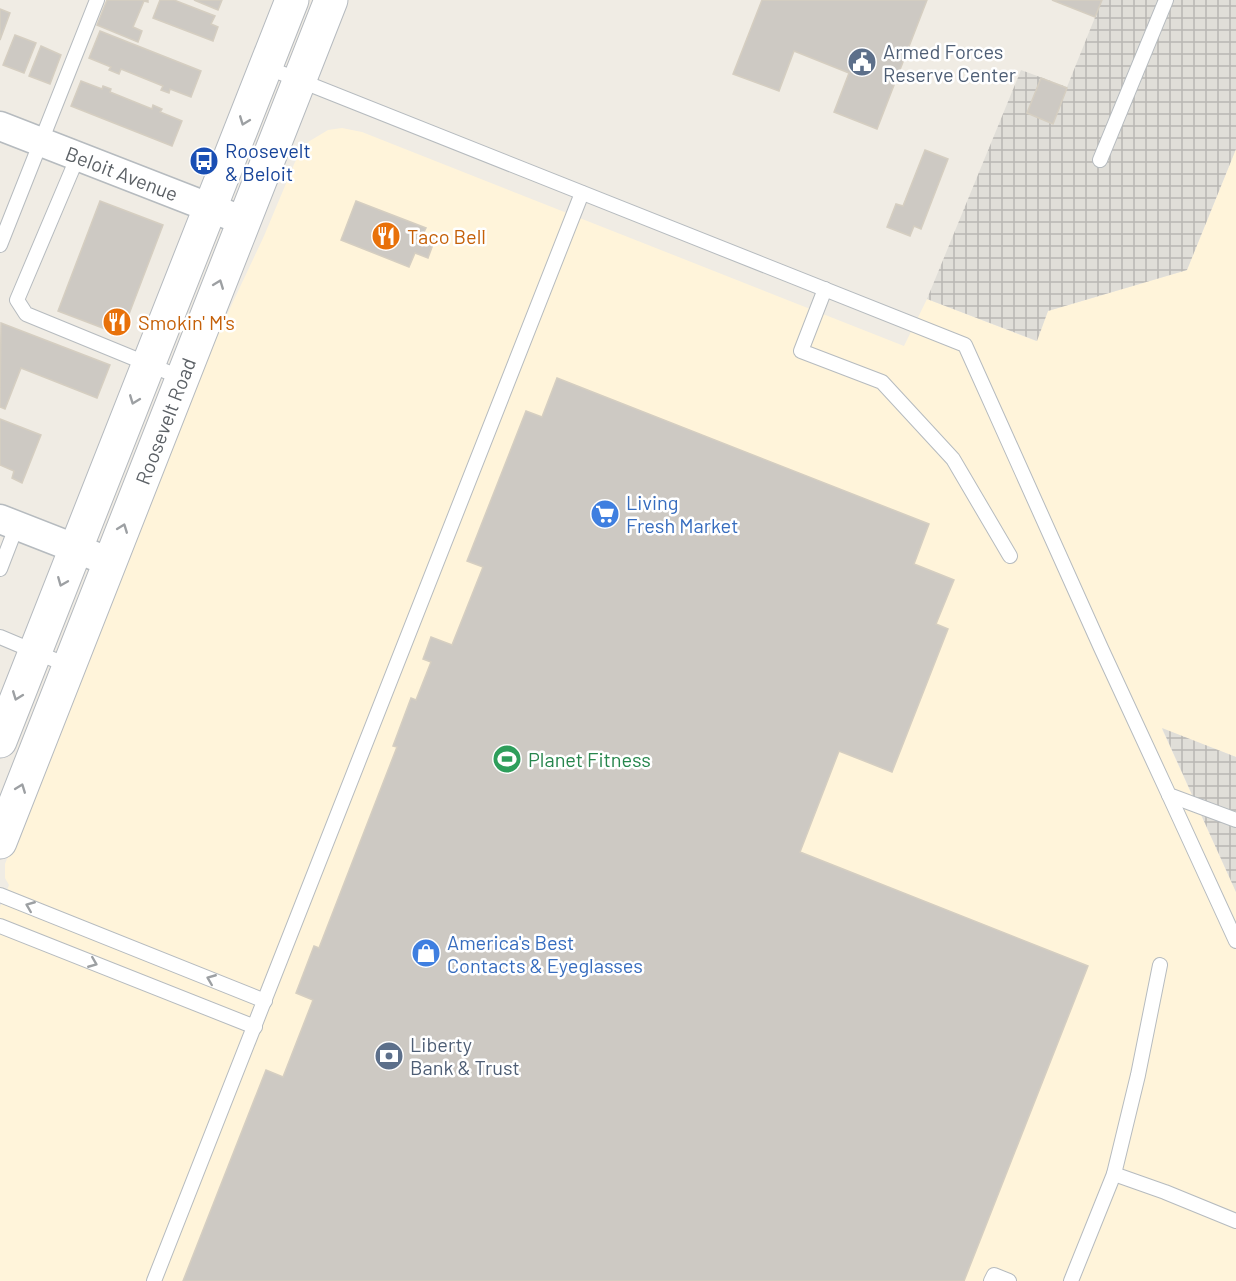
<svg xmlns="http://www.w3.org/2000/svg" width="1236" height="1281" font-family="Barlow,sans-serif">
	<defs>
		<pattern id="industrial-grid" width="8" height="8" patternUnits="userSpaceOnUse" patternTransform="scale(1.5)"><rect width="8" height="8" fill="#e0ded8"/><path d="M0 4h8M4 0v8" fill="none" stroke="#b9b7b3"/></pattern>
	</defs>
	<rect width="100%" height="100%" fill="#f0ece4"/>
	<path fill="#fff4da" d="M342 128 362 132 904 346 927 299 1036 341 1048 311 1187 270 1236 149V757L1162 729 1236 892V1281H0V907L9 885 5 878V864L192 389 264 236 295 162 308 142 328 130Z"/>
	<g fill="url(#industrial-grid)">
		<path d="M1102 0H1236V149L1187 270 1048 311 1037 341 927 299 1021 70 1067 87Z"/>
		<path d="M1162 728 1236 757V892Z"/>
	</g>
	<g fill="#cdc9c3" stroke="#d5cec1" stroke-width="1.5">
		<path d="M107 0H148V2L144 1 133 27 142 31 138 42 97 25Z"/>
		<path d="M160 0H174L215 16 211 24 218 27 213 41 153 18Z"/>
		<path d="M194 0H222L218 10Z"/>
		<path d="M762 0H927L877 129 834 112 849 73 794 51 779 91 733 74Z"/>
		<path d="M1052 0H1102L1095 17Z"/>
		<path d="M0 9 10 13 0 40Z"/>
		<path d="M100 31 201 71 191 97 170 89 169 93 161 90 163 86 121 69 119 74 109 70 111 67 89 58Z"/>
		<path d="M15 35 36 43 24 73 3 65Z"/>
		<path d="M41 46 61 55 50 84 29 76Z"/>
		<path d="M1041 78 1067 88 1053 124 1027 113Z"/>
		<path d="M81 81 102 89 103 86 111 89 110 92 152 109 153 105 162 109 160 112 182 121 172 146 71 106Z"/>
		<path d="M925 150 948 159 921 229 914 226 910 236 887 227 896 204 903 206Z"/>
		<path d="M100 201 163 225 121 335 58 311Z"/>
		<path d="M356 201 426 228 423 234 435 239 428 258 415 253 409 267 341 240Z"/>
		<path d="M1 323 110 365 97 398 21 368 5 409 0 407Z"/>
		<path d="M557 378 929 524 914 564 954 580 936 624 948 629 892 772 839 751 800 852 1088 966 964 1281H183L266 1070 283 1077 313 1000 296 993 314 946 319 948 397 747 393 746 411 698 416 700 431 662 423 659 431 637 452 645 483 567 467 561 526 411 542 417Z"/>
		<path d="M0 419 41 435 22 483 12 478 14 471 0 465Z"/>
	</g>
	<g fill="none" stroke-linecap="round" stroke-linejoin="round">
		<g stroke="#b6bbbf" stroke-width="16">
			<g id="service">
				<path d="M266 67 965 345 1101 648 1169 795 1236 820"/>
				<path d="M78 156 17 300 26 314 182 378"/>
				<path d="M1100 160 1166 0"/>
				<path d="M0 245 97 0"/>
				<path d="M825 289 801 351 882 382 953 459 1010 556"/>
				<path d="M0 569 17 525"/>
				<path d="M0 637 69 666"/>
				<path d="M1169 795 1236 941"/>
				<path d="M0 895 265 1001"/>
				<path d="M0 926 255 1027"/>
				<path d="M1160 965 1138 1075 1114 1174 1165 1192 1236 1221"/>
				<path d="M154 1281 582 193"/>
				<path d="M991 1281 994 1275 1009 1281"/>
				<path d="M1071 1281 1114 1174"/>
			</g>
		</g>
		<g stroke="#b6bbbf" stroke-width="31">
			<g id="minor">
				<path d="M0 126 244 221"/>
				<path d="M0 519 110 562"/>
			</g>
		</g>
		<g stroke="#b5babf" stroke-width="35">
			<g id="secondary">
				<path d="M0 741 292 0"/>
				<path d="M0 842 331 0"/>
			</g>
		</g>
		<use href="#service" stroke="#fff" stroke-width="14"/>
		<use href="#minor" stroke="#fff" stroke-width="28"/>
		<use href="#secondary" stroke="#fff" stroke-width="33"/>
	</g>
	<defs><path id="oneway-chevron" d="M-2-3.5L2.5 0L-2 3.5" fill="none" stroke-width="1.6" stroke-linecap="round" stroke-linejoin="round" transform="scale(1.5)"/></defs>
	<g stroke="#9da0a3">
		<use href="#oneway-chevron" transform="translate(244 121) rotate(111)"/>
		<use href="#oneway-chevron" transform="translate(219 284) rotate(-69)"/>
		<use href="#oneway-chevron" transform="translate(134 400) rotate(111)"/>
		<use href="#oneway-chevron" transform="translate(123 528) rotate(-69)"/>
		<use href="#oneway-chevron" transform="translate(62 582) rotate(112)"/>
		<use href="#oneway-chevron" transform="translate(17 696) rotate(111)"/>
		<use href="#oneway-chevron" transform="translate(21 788) rotate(-69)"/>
		<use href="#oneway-chevron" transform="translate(30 906) rotate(-158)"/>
		<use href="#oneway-chevron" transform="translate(93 963) rotate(22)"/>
		<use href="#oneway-chevron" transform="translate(211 979) rotate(-158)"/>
	</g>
	<defs>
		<g id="civic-disc" transform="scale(1.5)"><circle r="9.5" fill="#5c6f8a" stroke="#fff"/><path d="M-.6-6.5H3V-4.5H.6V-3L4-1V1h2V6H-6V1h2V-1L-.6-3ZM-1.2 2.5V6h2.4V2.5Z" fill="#fff"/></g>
		<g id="bus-disc" transform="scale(1.5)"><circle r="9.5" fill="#1a4fb4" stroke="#fff"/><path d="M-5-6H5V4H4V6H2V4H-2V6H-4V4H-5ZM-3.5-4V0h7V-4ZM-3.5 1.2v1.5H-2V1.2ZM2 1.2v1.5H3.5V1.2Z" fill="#fff"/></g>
		<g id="restaurant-disc" transform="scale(1.5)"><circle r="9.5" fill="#e8710a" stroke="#fff"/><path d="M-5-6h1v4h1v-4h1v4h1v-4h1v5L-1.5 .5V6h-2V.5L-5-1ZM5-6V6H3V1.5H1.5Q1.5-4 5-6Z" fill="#fff"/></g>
		<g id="supermarket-disc" transform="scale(1.5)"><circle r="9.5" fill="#3f7fe0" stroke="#fff"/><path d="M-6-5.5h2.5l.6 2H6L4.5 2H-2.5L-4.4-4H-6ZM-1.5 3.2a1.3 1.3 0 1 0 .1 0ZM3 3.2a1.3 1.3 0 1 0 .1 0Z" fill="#fff"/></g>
		<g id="stadium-disc" transform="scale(1.5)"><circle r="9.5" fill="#2e9e5b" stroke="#fff"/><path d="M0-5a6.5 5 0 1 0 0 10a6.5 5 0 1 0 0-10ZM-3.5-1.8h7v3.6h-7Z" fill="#fff"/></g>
		<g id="shop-disc" transform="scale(1.5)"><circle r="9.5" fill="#3f7fe0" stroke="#fff"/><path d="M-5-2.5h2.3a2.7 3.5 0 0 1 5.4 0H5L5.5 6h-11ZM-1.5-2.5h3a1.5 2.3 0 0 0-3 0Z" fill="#fff"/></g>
		<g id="bank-disc" transform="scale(1.5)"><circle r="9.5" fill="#5c6f8a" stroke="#fff"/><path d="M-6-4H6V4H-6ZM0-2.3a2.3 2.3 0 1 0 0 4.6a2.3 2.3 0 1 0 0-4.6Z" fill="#fff"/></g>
	</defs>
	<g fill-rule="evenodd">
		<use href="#civic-disc" x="862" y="62"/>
		<use href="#bus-disc" x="204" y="161"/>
		<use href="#restaurant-disc" x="386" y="236"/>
		<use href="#restaurant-disc" x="117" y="322"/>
		<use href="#supermarket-disc" x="605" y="514"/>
		<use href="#stadium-disc" x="507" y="759"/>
		<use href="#shop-disc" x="426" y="953"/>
		<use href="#bank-disc" x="389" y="1056"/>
	</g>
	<g text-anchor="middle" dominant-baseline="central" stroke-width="5" stroke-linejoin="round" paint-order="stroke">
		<g font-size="20" fill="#4e5e75" stroke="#fff" text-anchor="start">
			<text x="883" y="51">Armed Forces<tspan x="883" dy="23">Reserve Center</tspan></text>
			<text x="410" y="1044">Liberty<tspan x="410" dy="23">Bank &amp; Trust</tspan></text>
		</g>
		<g font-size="20" fill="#164399" stroke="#fff" text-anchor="start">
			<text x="225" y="150">Roosevelt<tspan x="225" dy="23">&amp; Beloit</tspan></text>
		</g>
		<g font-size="20" fill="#5c6166" stroke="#fff">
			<text transform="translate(122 173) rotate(21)">Beloit Avenue</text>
			<text transform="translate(165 421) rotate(-69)">Roosevelt Road</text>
		</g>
		<g font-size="20" fill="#c56008" stroke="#fff" text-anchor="start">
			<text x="407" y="236">Taco Bell</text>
			<text x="138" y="322">Smokin' M's</text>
		</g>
		<g font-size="20" fill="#366cbe" stroke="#fff" text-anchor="start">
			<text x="626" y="502">Living<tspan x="626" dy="23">Fresh Market</tspan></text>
			<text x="447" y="942">America's Best<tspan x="447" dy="23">Contacts &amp; Eyeglasses</tspan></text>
		</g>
		<g font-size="20" fill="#27864d" stroke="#fff" text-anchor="start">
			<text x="528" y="759">Planet Fitness</text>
		</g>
	</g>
</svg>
